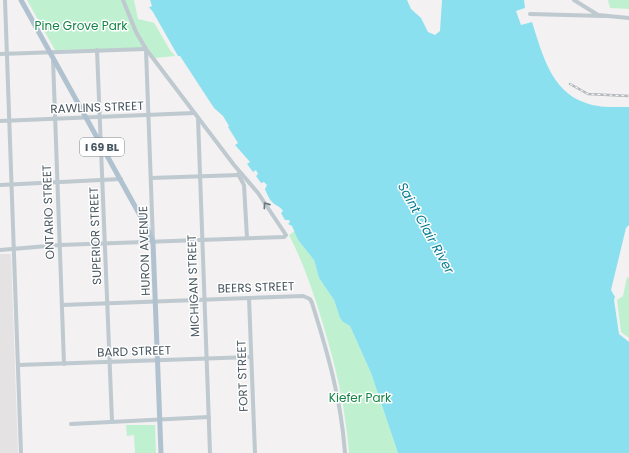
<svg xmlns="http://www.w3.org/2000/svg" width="629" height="453" font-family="Poppins,sans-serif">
	<rect width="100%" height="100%" fill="#f3f1f1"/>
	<path fill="#e4e2e3" d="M0 254H11L18 453H0Z"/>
	<g fill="#bff1d0">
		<path d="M27 0H134L138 19 155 23 175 56 155 58 148 48 55 50Z"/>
		<path d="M608 0H629V9L610 8Z"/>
		<path d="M295 231 298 240 314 260 319 278 334 300 340 318 343 322 350 326 371 373 398 453H349C345 405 336 367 322 321 313 291 303 262 289 235Z"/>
		<path d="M627 277 629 278V338L621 332 617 300 623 296Z"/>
		<path d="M126 425H155L156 453H129H135L134 435 127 436Z"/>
	</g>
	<path fill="#8be0ef" d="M150 0H407L411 9 421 18 428 32 435 35 440 31 442 0H524L525 8 516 11 521 25 532 22C542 53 551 92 586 103 599 108 615 107 629 107V225L626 228 611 290 615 297 614 300 619 334 629 342V453H398L371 373 350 326 343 322 340 318 334 300 319 278 314 260 298 240 292 226 288 224 290 222 289 220H285L281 213 283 211C280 206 276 206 272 202 269 199 267 194 265 189L267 185 264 182 261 183 256 176 258 174 256 170 253 172 247 164 250 162 235 145 238 143 228 127 229 126 223 116 214 108 180 56H175L170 49 148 8 152 6Z"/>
	<path fill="#f3f1f1" d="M149 7 153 12 178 56H175L170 50 153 21 148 9Z"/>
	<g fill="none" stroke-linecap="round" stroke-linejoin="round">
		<g stroke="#bec9d0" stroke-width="4">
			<path d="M5 0 21 453"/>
			<path d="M574 0 598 15 629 18"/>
			<path d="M530 14 604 16"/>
			<path d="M97 50 112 421"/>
			<path d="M146 50 153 241"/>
			<path d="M0 54 146 49"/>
			<path d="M53 59 64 364"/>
			<path d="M198 118 210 453"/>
			<path d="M0 121 194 113"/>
			<path d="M238 174 244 185 247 238"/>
			<path d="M151 178 239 175"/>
			<path d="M0 185 121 179"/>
			<path d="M0 250 60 245 284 237 286 235 258 193 234 165 146 49 136 32 123 0"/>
			<path d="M249 298 255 453"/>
			<path d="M62 305 303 296 310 299 312 303C328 354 341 399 345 453"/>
			<path d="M18 365 251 357"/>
			<path d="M71 424 209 417"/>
		</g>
		<path stroke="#b0c2d0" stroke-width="5" d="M21 0 147 228 153 242 161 453"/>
		<g stroke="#b3b7bb" stroke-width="2.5">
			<path id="rail" d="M570 84 588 94 629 96"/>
		</g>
		<use href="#rail" stroke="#fff" stroke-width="1" stroke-dasharray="3" stroke-linecap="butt"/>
	</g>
	<defs><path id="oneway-chevron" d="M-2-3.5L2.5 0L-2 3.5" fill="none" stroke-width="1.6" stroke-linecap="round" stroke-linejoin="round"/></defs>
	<use stroke="#6b7881" href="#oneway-chevron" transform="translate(266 205) rotate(-125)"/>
	<g text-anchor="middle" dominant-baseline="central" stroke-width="3" stroke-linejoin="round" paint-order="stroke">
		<rect fill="#fff" stroke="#7f898f" stroke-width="1" x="80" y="138" width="44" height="18" rx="3"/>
		<g font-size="11" font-weight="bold" fill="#48565f">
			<text x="102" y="147">I 69 BL</text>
		</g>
		<g font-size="12" fill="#148546" stroke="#fff">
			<text x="81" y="25">Pine Grove Park</text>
			<text x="360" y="397">Kiefer Park</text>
		</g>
		<g font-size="12" fill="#48565f" stroke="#fff">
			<text transform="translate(97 107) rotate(-2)">RAWLINS STREET</text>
			<text transform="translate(48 212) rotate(-92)">ONTARIO STREET</text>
			<text transform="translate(95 236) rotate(-92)">SUPERIOR STREET</text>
			<text transform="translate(144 251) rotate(-92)">HURON AVENUE</text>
			<text transform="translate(193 286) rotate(-92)">MICHIGAN STREET</text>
			<text transform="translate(256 287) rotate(-2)">BEERS STREET</text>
			<text transform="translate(134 351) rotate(-2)">BARD STREET</text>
			<text transform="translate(242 376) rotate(-92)">FORT STREET</text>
		</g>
		<g font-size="13" font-style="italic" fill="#0a7d92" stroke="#fff">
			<text transform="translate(426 228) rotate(61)">Saint Clair River</text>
		</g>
	</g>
</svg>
